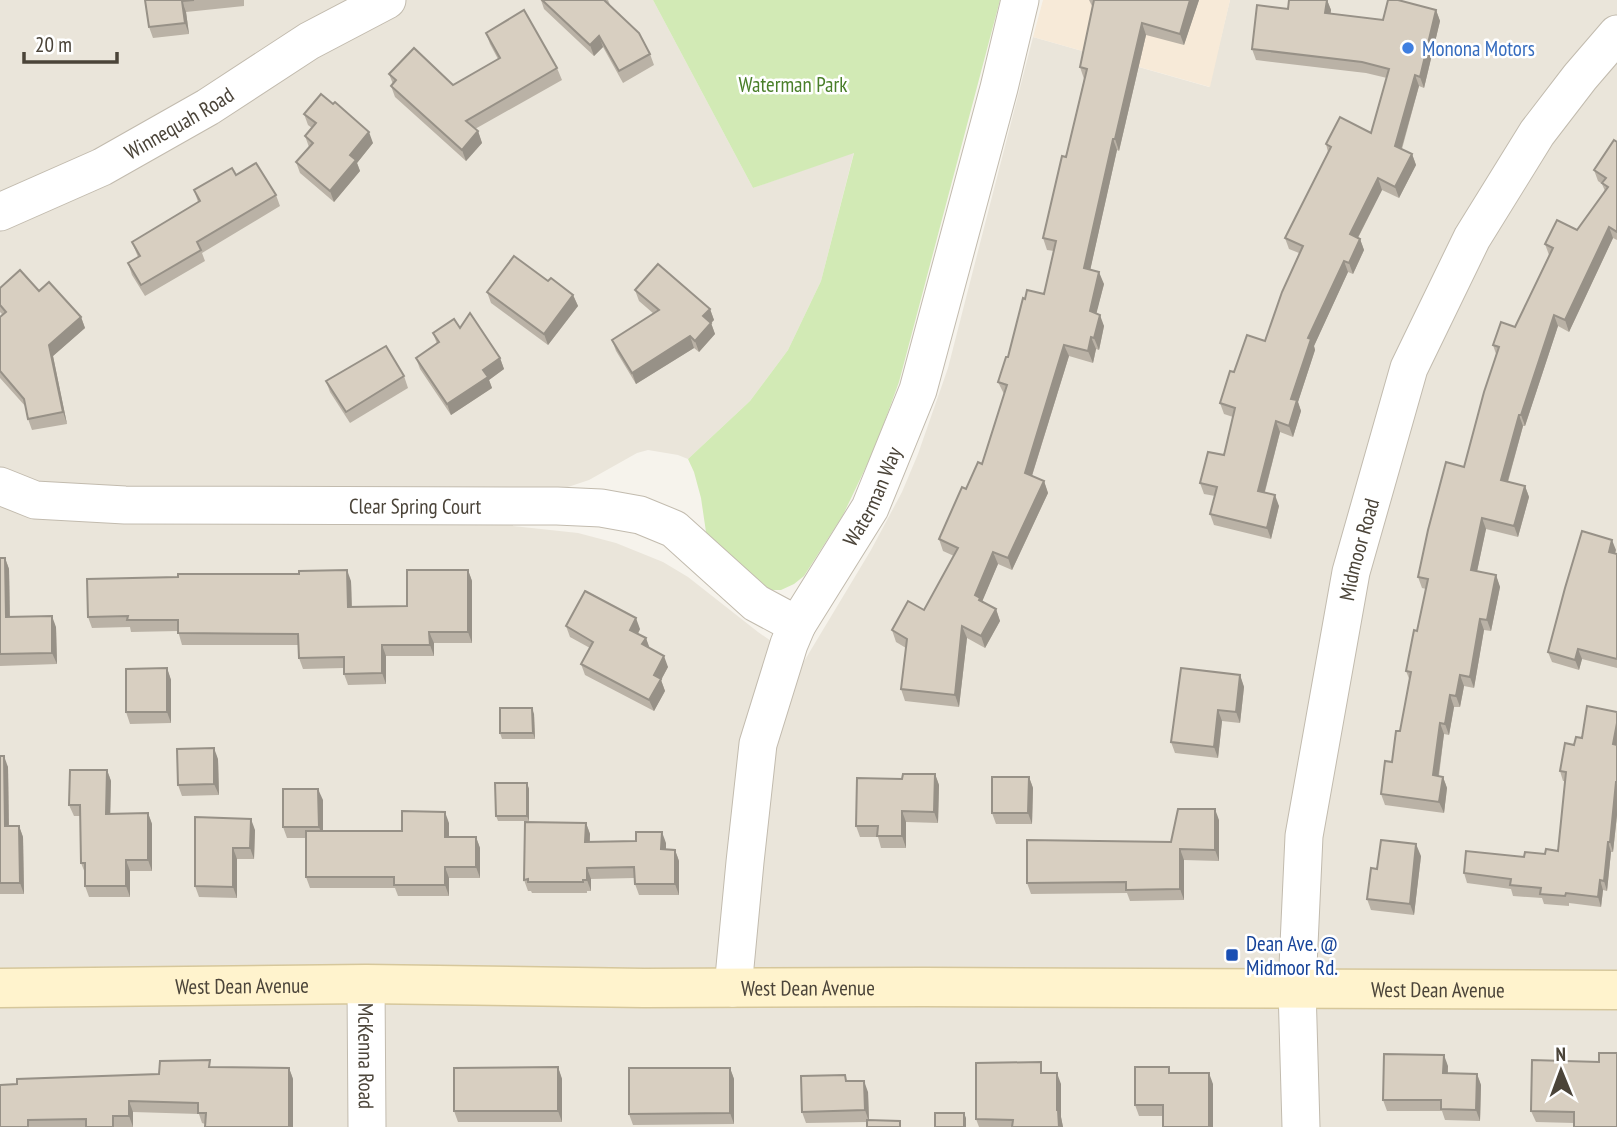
<svg xmlns="http://www.w3.org/2000/svg" width="1617" height="1127" font-family="'PT Sans Narrow',sans-serif">
	<rect width="100%" height="100%" fill="#f6f3ec"/>
	<path fill="#eae5da" d="M0 0H653L753 188 854 152 821 281 788 350 750 401 688 459 678 455 648 450 637 453 589 480 568 487 548 490 517 491 513 526 578 533 616 543 663 562 688 577 758 632 803 663 871 550 902 492 918 454 948 368 1033 37 1209 87 1230 0H1617V1127H0Z"/>
	<path fill="#f7ead8" d="M1043 0H1230L1210 87 1033 37Z"/>
	<path fill="#d2eab5" d="M653 0H1000L899 382 875 448 843 515 804 576 794 584 781 590H768L715 550 706 532 701 498 694 472 688 459 750 401 788 350 821 281 854 153 753 188Z"/>
	<g fill="none" stroke-linecap="round" stroke-linejoin="round">
		<g stroke="#c2bbae" stroke-width="39">
			<g id="street">
				<path id="s1" d="M0 212 102 167 208 107 309 41 387 0"/>
				<path id="s2" d="M0 486 35 500 125 505 557 506 601 508 640 515 674 529 756 603 797 625"/>
				<path id="s3" d="M366 984 367 1127"/>
				<path id="s4" d="M733 988 745 862 758 744 789 644 797 625 870 508 918 390 999 88 1020 0"/>
				<path id="s5" d="M1301 1127 1297 988 1304 836 1351 572 1409 368 1472 238 1537 133 1580 77 1617 34"/>
			</g>
		</g>
		<g stroke="#d6c79b" stroke-width="41">
			<g id="secondary">
				<path id="s6" d="M0 988 366 984 644 988 924 987 1617 990"/>
			</g>
		</g>
		<use href="#street" stroke="#fff" stroke-width="37"/>
		<use href="#secondary" stroke="#fff3cd" stroke-width="38"/>
	</g>
	<g fill="#bab2a6">
		<path d="M145 0H244V6L186 12 189 34 153 38 149 27Z"/>
		<path d="M541 0H608L610 5 650 54 654 65 623 83 603 47 594 56 544 9Z"/>
		<path d="M1089 0H1199L1184 45 1146 35 1119 151 1117 150 1090 270 1104 284 1096 313 1104 326 1099 350 1096 349 1093 363 1069 356 1032 476 1044 481 1048 493 1012 570 998 564 982 601 996 609 1000 621 985 648 967 638 959 707 905 701 901 689 906 648 896 642 892 630 924 610 954 556 943 551 939 539 966 489 982 464 1004 394 998 382 1008 357 1025 299 1044 294 1054 251 1047 250 1043 238 1066 157 1084 79 1080 67 1093 8Z"/>
		<path d="M1289 0H1327L1331 10 1330 14 1383 20 1436 10 1440 21 1424 88 1419 86 1402 149 1412 154 1416 165 1399 198 1382 190 1358 238 1360 239 1364 250 1353 274 1348 272 1314 346 1315 350 1298 402 1301 411 1293 437 1280 432 1265 492 1279 506 1271 539 1214 525 1210 514 1215 496 1204 494 1200 483 1224 455 1233 417 1224 414 1220 403 1234 372 1265 341 1299 253 1289 249 1285 238 1328 152 1326 144 1371 133 1387 78 1366 73 1256 60 1252 49 1288 9Z"/>
		<path d="M486 33 557 68 562 80 475 129 478 131 482 143 466 161 395 97 391 86 393 84 389 74 453 85 498 59 490 44Z"/>
		<path d="M304 114 373 143 357 163 360 171 334 202 300 173 296 162 309 147 305 136 312 128 308 125Z"/>
		<path d="M1617 142V240L1613 238 1569 332 1558 326 1525 426H1523L1508 482 1525 486 1529 497 1518 537 1486 529 1477 571 1496 575 1500 587 1491 631 1484 630 1474 688 1464 686 1460 707H1454L1449 735 1444 734 1439 776 1443 777 1447 788 1444 813 1385 805 1381 794 1392 762 1400 731 1410 681 1406 671 1417 631 1426 589 1422 588 1418 577 1464 467 1496 354 1493 345 1515 327 1549 255 1545 244 1577 230 1605 191 1602 184 1598 181 1594 170Z"/>
		<path d="M236 175 276 195 280 206 202 253 205 261 145 296 132 275 128 263 138 257 132 242 198 202 194 190Z"/>
		<path d="M548 281 573 295 578 306 548 345 491 303 487 292Z"/>
		<path d="M0 288 39 291 81 317 85 328 53 356 67 424 32 430 28 419 26 407 0 378V317L2 314 0 312Z"/>
		<path d="M635 290 710 309 714 320 711 323 715 334 699 352 694 348 636 384 616 351 612 340 654 314 639 301Z"/>
		<path d="M460 328 500 358 504 369 489 380 492 388 451 415 420 369 416 358 437 344 433 333Z"/>
		<path d="M404 376 408 388 350 423 330 392 326 381Z"/>
		<path d="M1616 550 1615 554H1617V668L1582 659 1579 670 1552 662 1548 652Z"/>
		<path d="M0 558H5L9 569 10 617 56 627 57 664 0 666Z"/>
		<path d="M468 570 472 581V643H434V656H386V684L348 685 344 674V668L303 669 299 658 298 645H182L178 631 131 632 130 627 92 628 88 617 351 581 352 607 407 606Z"/>
		<path d="M566 626 640 629 638 634 646 638 649 648 668 667 661 680 665 691 654 711 585 675 581 664 590 648 570 637Z"/>
		<path d="M167 668 171 680V723L130 724 126 712Z"/>
		<path d="M1240 675 1244 687 1240 723 1222 721 1218 758 1175 753 1171 742Z"/>
		<path d="M1617 712V815L1613 852H1611L1607 891 1603 890 1601 907 1569 903V906L1544 904 1542 898 1513 896 1511 889 1467 883 1464 873 1524 857 1558 851 1565 781H1563L1560 771 1574 745 1582 738Z"/>
		<path d="M534 714 535 739H502L500 733Z"/>
		<path d="M0 756 8 767 9 826H19L23 837 24 894H0Z"/>
		<path d="M218 759 219 795 182 796 178 785Z"/>
		<path d="M107 770 111 781 110 814 148 813 152 824V871H130V897H89L85 886V873L81 863 80 816H74L69 805Z"/>
		<path d="M935 774 939 785 938 823 906 822V848H881L878 837H860L856 826 902 779Z"/>
		<path d="M1029 777 1033 788 1032 824H996L992 813Z"/>
		<path d="M527 783 529 789V821H498L496 816Z"/>
		<path d="M323 800V831H402L449 823V837H476L480 848V878H449V896H398L395 888H310L306 877V838H287L283 827Z"/>
		<path d="M195 817 255 830 254 859H237V898L199 897 195 886Z"/>
		<path d="M1219 820V861L1184 860V900L1130 901 1127 893 1031 894 1027 883 1171 842Z"/>
		<path d="M586 823 590 834V841L666 843V850H675L679 861V895H639L635 884 634 878 591 879V891H587V893H532L531 891H528L524 880Z"/>
		<path d="M1421 856 1414 915 1371 910 1367 899 1377 869Z"/>
		<path d="M1599 1062 1574 1123 1536 1122 1531 1111Z"/>
		<path d="M1448 1066V1073L1477 1074 1481 1085 1480 1121 1445 1120 1442 1111H1387L1383 1100Z"/>
		<path d="M212 1067 289 1068 293 1079V1127H205V1124L202 1123 199 1114 133 1112V1127H0L17 1084 159 1074Z"/>
		<path d="M558 1067 562 1079V1122H458L454 1111Z"/>
		<path d="M730 1068 734 1079V1124L633 1125 629 1114Z"/>
		<path d="M1044 1073 1061 1084V1117L1063 1127H979L976 1119Z"/>
		<path d="M1171 1073 1213 1084 1163 1116H1139L1135 1105Z"/>
		<path d="M848 1081 868 1092 869 1120 867 1122 806 1123 802 1112Z"/>
	</g>
	<g fill="#979187">
		<path d="M1190 0H1199L1184 45 1180 34Z"/>
		<path d="M1327 0 1331 10 1329 25 1325 13Z"/>
		<path d="M182 1 186 12 189 34 185 23Z"/>
		<path d="M1436 10 1440 21 1424 88 1420 77Z"/>
		<path d="M1142 23 1146 35 1119 151 1115 139Z"/>
		<path d="M599 36 603 47 594 56 590 45Z"/>
		<path d="M1415 75 1419 86 1399 157 1395 146Z"/>
		<path d="M478 131 482 143 466 161 462 150Z"/>
		<path d="M369 132 373 143 357 163 360 171 334 202 330 191 350 155Z"/>
		<path d="M1113 139 1117 150 1088 280 1084 268Z"/>
		<path d="M1412 154 1416 165 1399 198 1395 187Z"/>
		<path d="M1378 178 1382 190 1354 245 1350 234Z"/>
		<path d="M1609 227 1613 238 1569 332 1565 320Z"/>
		<path d="M1360 239 1364 250 1353 274 1349 263Z"/>
		<path d="M1344 261 1348 272 1314 346 1315 350 1298 402 1301 411 1293 437 1289 426 1291 399 1308 338Z"/>
		<path d="M1099 272 1104 284 1094 323 1090 311Z"/>
		<path d="M573 295 578 306 548 345 544 334Z"/>
		<path d="M710 309 714 320 711 323 715 334 699 352 695 341 703 316Z"/>
		<path d="M1100 315 1104 326 1099 350 1094 338Z"/>
		<path d="M1554 315 1558 326 1525 426 1521 415Z"/>
		<path d="M81 317 85 328 53 356 67 424 63 412 49 345Z"/>
		<path d="M690 336 694 348 636 384 632 373Z"/>
		<path d="M1091 337 1096 349 1093 363 1088 351Z"/>
		<path d="M1064 345 1069 356 1029 485 1025 473Z"/>
		<path d="M500 358 504 369 489 380 492 388 451 415 447 404 483 370Z"/>
		<path d="M1519 415 1523 426 1505 491 1501 480Z"/>
		<path d="M1276 421 1280 432 1262 502 1258 491Z"/>
		<path d="M1044 481 1048 493 1012 570 1008 558Z"/>
		<path d="M1525 486 1529 497 1518 537 1514 526Z"/>
		<path d="M1275 495 1279 506 1271 539 1267 528Z"/>
		<path d="M1482 518 1486 529 1475 581 1471 570Z"/>
		<path d="M1612 540 1616 550 1612 562 1609 552Z"/>
		<path d="M993 552 998 564 982 602 975 595Z"/>
		<path d="M5 558 9 569 10 628 6 617Z"/>
		<path d="M347 570 351 581 352 618 348 607Z"/>
		<path d="M468 570 472 581V643L468 632Z"/>
		<path d="M1496 575 1500 587 1491 631 1487 620Z"/>
		<path d="M996 609 1000 621 985 648 981 636Z"/>
		<path d="M52 616 56 627 57 664 52 653Z"/>
		<path d="M636 618 640 629 634 641 630 630Z"/>
		<path d="M1480 619 1484 630 1474 688 1470 677Z"/>
		<path d="M962 626 967 638 959 707 955 695Z"/>
		<path d="M429 632 434 643V656L430 645Z"/>
		<path d="M646 638 650 649 642 644Z"/>
		<path d="M382 645 386 656V684L382 673Z"/>
		<path d="M1578 649 1582 659 1579 670 1575 660Z"/>
		<path d="M664 656 668 667 661 680 665 691 654 711 649 700 654 675Z"/>
		<path d="M167 668 171 680V723L167 712Z"/>
		<path d="M1240 675 1244 687 1240 723 1236 712Z"/>
		<path d="M1460 675 1464 686 1460 707 1456 696Z"/>
		<path d="M1450 695 1454 707 1449 735 1445 724Z"/>
		<path d="M532 708 534 714 535 739 533 733Z"/>
		<path d="M1218 710 1222 721 1218 758 1214 747Z"/>
		<path d="M1440 723 1444 734 1437 786 1433 775Z"/>
		<path d="M1617 723V754L1613 744Z"/>
		<path d="M214 748 218 759 219 795 214 784Z"/>
		<path d="M4 756 8 767 9 838 5 826Z"/>
		<path d="M107 770 111 781 110 825 106 814Z"/>
		<path d="M935 774 939 785 938 823 934 812Z"/>
		<path d="M1029 777 1033 788 1032 824 1028 813Z"/>
		<path d="M1443 777 1447 788 1444 813 1439 802Z"/>
		<path d="M1616 782 1617 785V815L1613 852 1610 842Z"/>
		<path d="M527 783 529 789V821L527 816Z"/>
		<path d="M318 789 323 800V838L319 827Z"/>
		<path d="M1215 809 1219 820V861L1215 850Z"/>
		<path d="M902 811 906 822V848L902 836Z"/>
		<path d="M445 812 449 823V848L445 837Z"/>
		<path d="M148 813 152 824V871L148 860Z"/>
		<path d="M251 819 255 830 254 859 250 848Z"/>
		<path d="M586 823 590 834 589 853 585 842Z"/>
		<path d="M19 826 23 837 24 894 20 883Z"/>
		<path d="M662 832 666 843V861L661 849Z"/>
		<path d="M476 837 480 848V878L476 867Z"/>
		<path d="M1608 842 1611 852 1607 891 1604 881Z"/>
		<path d="M1416 844 1421 856 1414 915 1410 904Z"/>
		<path d="M233 848 237 859V898L233 887Z"/>
		<path d="M1180 849 1184 860V900L1180 889Z"/>
		<path d="M675 850 679 861V895L675 884Z"/>
		<path d="M126 860 130 871V897L126 886Z"/>
		<path d="M445 867 449 878V896L445 885Z"/>
		<path d="M587 868 591 879V891L587 880Z"/>
		<path d="M1600 880 1603 890 1601 907 1598 897Z"/>
		<path d="M1444 1055 1448 1066 1447 1084 1443 1073Z"/>
		<path d="M558 1067 562 1079V1122L558 1111Z"/>
		<path d="M289 1068 293 1079V1127H289Z"/>
		<path d="M730 1068 734 1079V1124L730 1113Z"/>
		<path d="M1057 1073 1061 1084V1117L1063 1127H1059L1057 1110Z"/>
		<path d="M1209 1073 1213 1084V1127H1209Z"/>
		<path d="M1477 1074 1481 1085 1480 1121 1476 1110Z"/>
		<path d="M864 1081 868 1092 869 1122 865 1110Z"/>
		<path d="M129 1101 133 1112V1127L129 1116Z"/>
		<path d="M964 1113 966 1118V1127H964Z"/>
	</g>
	<g fill="#d8cfc1" stroke="#979187" stroke-width="2">
		<path d="M145 0H194L182 1 185 23 149 27Z"/>
		<path d="M542 0H604L639 33 650 54 619 71 599 36 590 45Z"/>
		<path d="M1094 0H1190L1180 34 1142 23 1115 139H1113L1084 268 1099 272 1090 311 1100 315 1094 338 1091 337 1088 351 1064 345 1025 473 1044 481 1008 558 993 552 975 595 980 598 979 600 996 609 981 636 962 626 955 695 901 689 907 639 892 630 908 601 924 610 958 548 939 539 962 487 966 489 978 462 982 464 1007 385 998 382 1006 357H1008L1023 298 1025 299 1027 290 1044 294 1056 241 1043 238 1062 156 1066 157 1087 69 1080 67Z"/>
		<path d="M1289 0H1327L1325 13 1383 20 1388 0H1398L1436 10 1420 77 1415 75 1395 146 1412 154 1395 187 1378 178 1350 234 1360 239 1349 263 1344 261 1308 338 1311 339 1291 399 1297 400 1289 426 1276 421 1258 491 1275 495 1267 528 1210 514 1217 487 1200 483 1208 452 1224 455 1235 408 1220 403 1230 371 1234 372 1247 335 1265 341 1282 292 1303 246 1285 238 1331 147 1326 144 1340 117 1371 133 1389 69 1362 62 1252 49 1257 5 1288 9Z"/>
		<path d="M524 10 557 68 466 121 478 131 462 150 391 86 396 80 389 74 414 48 453 85 500 58 486 33Z"/>
		<path d="M321 94 333 104 335 102 369 132 350 155 356 160 330 191 296 162 313 143 305 136 316 123 304 114Z"/>
		<path d="M1614 140 1617 142V232L1609 227 1565 320 1554 315 1521 415H1519L1501 480 1525 486 1514 526 1482 518 1471 570 1496 575 1487 620 1480 619 1470 677 1460 675 1456 696 1450 695 1445 724 1440 723 1433 775 1443 777 1439 802 1381 794 1385 761 1392 762 1396 731H1400L1411 672 1406 671 1414 630 1417 631 1428 579 1418 577 1428 530 1446 462 1464 467 1484 392 1499 347 1493 345 1501 322 1515 327 1553 248 1545 244 1557 220 1577 230 1608 187 1602 183 1606 178 1594 170Z"/>
		<path d="M256 163 276 195 197 242 201 250 141 285 128 263 140 256 132 242 200 201 194 190 232 168 236 175Z"/>
		<path d="M514 256 548 281 551 278 573 295 544 334 487 292Z"/>
		<path d="M658 264 710 309 703 316 711 323 695 341 690 336 632 373 612 340 659 310 635 290Z"/>
		<path d="M20 270 39 291 49 282 81 317 49 345 63 412 28 419 24 399 0 371V317L6 312 0 305V288Z"/>
		<path d="M470 313 500 358 483 370 488 377 447 404 416 358 439 342 433 333 454 319 460 328Z"/>
		<path d="M386 346 404 376 346 412 326 381Z"/>
		<path d="M1582 531 1612 540 1609 552 1617 554V659L1578 649 1575 660 1548 652 1565 588Z"/>
		<path d="M0 558H5L6 617 52 616V653L0 654Z"/>
		<path d="M347 570 348 607 407 606V570H468V632H429L430 645H382V673L344 674V657L299 658 298 634 178 633V620H127L128 616 88 617 87 579 178 577V574H299V571Z"/>
		<path d="M585 591 636 618 630 630 646 638 642 644 664 656 654 675 661 679 649 700 581 664 593 642 566 626Z"/>
		<path d="M167 668V712H126V669Z"/>
		<path d="M1181 668 1240 675 1236 712 1218 710 1214 747 1171 742Z"/>
		<path d="M1587 706 1617 712V723L1613 744 1617 745V782H1616L1610 842H1608L1604 881 1600 880 1598 897 1566 893 1565 896 1540 894 1541 888 1510 885 1511 879 1464 873 1466 851 1524 857 1525 852 1545 854 1546 849 1558 851 1566 772 1560 771 1565 743 1574 745 1576 737 1582 738Z"/>
		<path d="M500 708H532L533 733H500Z"/>
		<path d="M214 748V784L178 785 177 749Z"/>
		<path d="M0 756H4L5 826H19L20 883H0Z"/>
		<path d="M70 770H107L106 814 148 813V860H126V886H85V863H81L80 805H69Z"/>
		<path d="M903 774H935L934 812 902 811V836H877L878 826H856L857 778 902 779Z"/>
		<path d="M992 777H1029L1028 813H992Z"/>
		<path d="M495 783H527V816H496Z"/>
		<path d="M283 789H318L319 827H283Z"/>
		<path d="M1178 809H1215V850L1180 849V889L1126 890V882L1027 883V840L1171 842Z"/>
		<path d="M402 811 445 812V837H476V867H445V885H394V877H306V831H402Z"/>
		<path d="M195 817 251 819 250 848H233V887L195 886Z"/>
		<path d="M525 822 586 823 585 842 636 841V832H662L661 849 675 850V884H635L634 867 587 868V880H583V882H528V879L524 880Z"/>
		<path d="M1381 840 1416 844 1410 904 1367 899 1371 868 1377 869Z"/>
		<path d="M1599 1053H1617V1127H1574V1112L1531 1111 1532 1060 1599 1062Z"/>
		<path d="M1384 1054 1444 1055 1443 1073 1477 1074 1476 1110 1441 1109V1100H1383Z"/>
		<path d="M210 1060 209 1067 289 1068V1127H205L206 1113H198V1103L129 1101V1116H113V1127H86V1119L28 1120V1127H0V1085L17 1084V1079L159 1074 160 1061Z"/>
		<path d="M1041 1062V1073H1057V1110H1058L1059 1127H1012L1013 1120 976 1119V1063Z"/>
		<path d="M558 1067V1111H454V1068Z"/>
		<path d="M1135 1067H1169V1073H1209V1127H1163V1105H1135Z"/>
		<path d="M629 1068H730V1113L629 1114Z"/>
		<path d="M845 1075 846 1081H864L865 1110 802 1112 801 1076Z"/>
		<rect x="935" y="1113" width="29" height="14"/>
		<path d="M867 1120 900 1121V1127H867Z"/>
	</g>
	<circle fill="#3f7fe0" stroke="#fff" stroke-width="2.5" cx="1408" cy="48" r="7"/>
	<rect fill="#1a4fb4" stroke="#fff" stroke-width="2.5" x="1225" y="948" width="14" height="14" rx="3.5"/>
	<g text-anchor="middle" dominant-baseline="central" stroke-width="5" stroke-linejoin="round" paint-order="stroke">
		<g font-size="21" fill="#366cbe" stroke="#fff" text-anchor="start">
			<text x="1422" y="48">Monona Motors</text>
		</g>
		<g font-size="21" fill="#4a7f2a" stroke="#fff">
			<text x="793" y="84">Waterman Park</text>
		</g>
		<g font-size="21" fill="#4b4439" stroke="#fff">
			<text stroke="none"><textPath href="#s1" startOffset="200">Winnequah Road</textPath></text>
			<text stroke="none"><textPath href="#s4" startOffset="520">Waterman Way</textPath></text>
			<text stroke="none"><textPath href="#s2" startOffset="418">Clear Spring Court</textPath></text>
			<text stroke="none"><textPath href="#s5" startOffset="583">Midmoor Road</textPath></text>
			<text stroke="none"><textPath href="#s6" startOffset="242">West Dean Avenue</textPath></text>
			<text stroke="none"><textPath href="#s6" startOffset="808">West Dean Avenue</textPath></text>
			<text stroke="none"><textPath href="#s6" startOffset="1438">West Dean Avenue</textPath></text>
			<text stroke="none"><textPath href="#s3" startOffset="72">McKenna Road</textPath></text>
		</g>
		<g font-size="21" fill="#164399" stroke="#fff" text-anchor="start">
			<text x="1246" y="943">Dean Ave. @<tspan x="1246" dy="24">Midmoor Rd.</tspan></text>
		</g>
	</g>
	<g transform="translate(1561 1071) rotate(359)" stroke="#ffffff" stroke-width="5" paint-order="stroke">
	<path d="M0-5L12 26L0 18L-12 26Z" fill="#4b4439"/>
	<text y="-10" font-size="19" font-weight="bold" text-anchor="middle" fill="#4b4439">N</text>
	</g>
	<path d="M24 52v10h93v-10" fill="none" stroke="#4b4439" stroke-width="3.5"/>
	<text x="35" y="52" font-size="21" fill="#4b4439" stroke="#ffffff" stroke-width="5" paint-order="stroke">20 m</text>
</svg>
